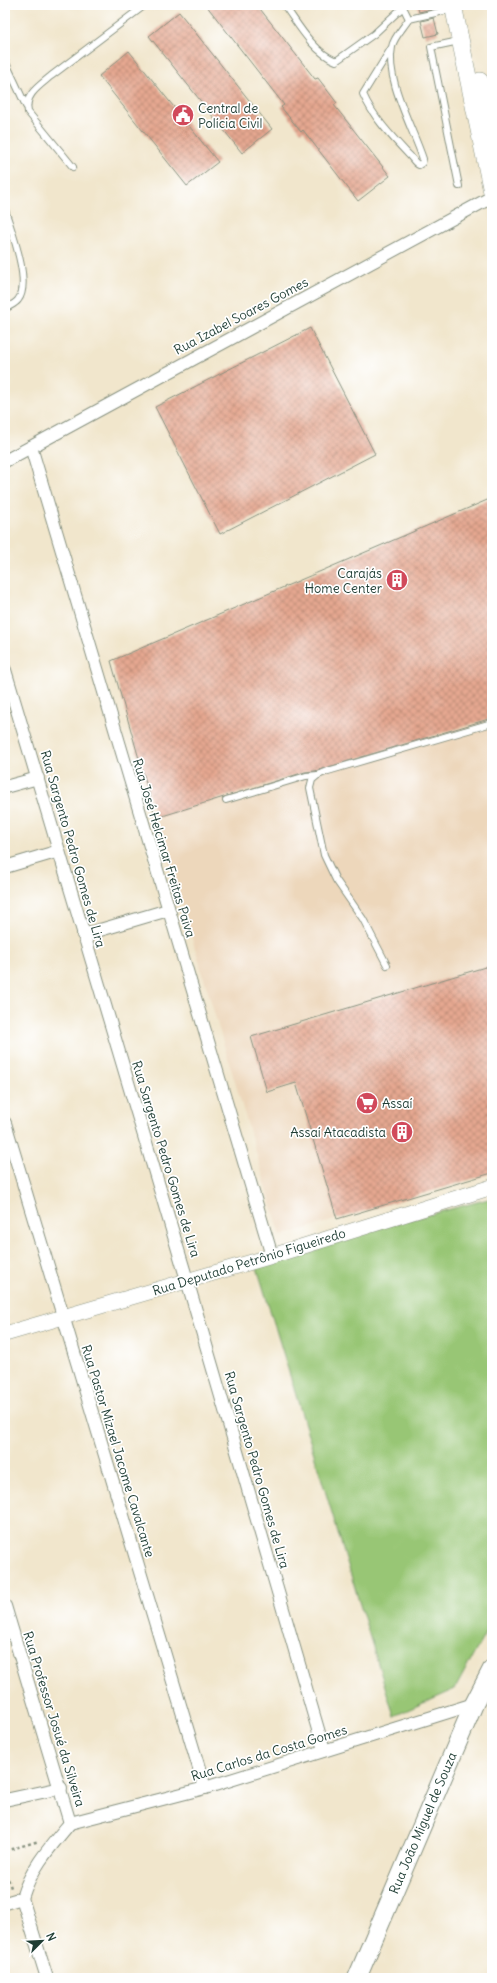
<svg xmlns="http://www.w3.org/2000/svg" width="497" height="1983" font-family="Delius,sans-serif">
	<defs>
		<pattern id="building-cross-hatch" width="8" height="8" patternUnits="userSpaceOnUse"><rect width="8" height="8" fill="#e5a790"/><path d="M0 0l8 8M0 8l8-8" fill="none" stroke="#b98976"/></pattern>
	</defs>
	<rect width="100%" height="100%" fill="#fff"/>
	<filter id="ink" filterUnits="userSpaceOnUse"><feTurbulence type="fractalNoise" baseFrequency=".025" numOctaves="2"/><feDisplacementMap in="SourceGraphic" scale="8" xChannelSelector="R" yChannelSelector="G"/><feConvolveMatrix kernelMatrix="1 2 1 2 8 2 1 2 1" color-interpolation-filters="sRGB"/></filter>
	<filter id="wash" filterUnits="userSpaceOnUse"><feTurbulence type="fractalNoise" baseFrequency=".012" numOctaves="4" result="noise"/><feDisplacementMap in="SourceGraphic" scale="16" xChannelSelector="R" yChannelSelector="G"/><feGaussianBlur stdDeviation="0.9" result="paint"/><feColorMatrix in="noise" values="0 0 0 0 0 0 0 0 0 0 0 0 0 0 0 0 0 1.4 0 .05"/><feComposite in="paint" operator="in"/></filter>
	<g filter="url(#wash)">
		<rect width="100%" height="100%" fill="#f1e6cc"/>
		<path fill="#edd7bb" d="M492 498V1173L281 1236 156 818 111 661Z"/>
		<path fill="#98c674" stroke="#5c8254" d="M492 1198V1621L455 1689 394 1716 255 1261Z"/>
		<g id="blocks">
			<g fill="url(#building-cross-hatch)">
				<path d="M206 5H257L315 79 318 78 337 103 334 105 390 176 358 201 303 130 301 132 281 107 284 105Z"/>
				<path d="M417 5H431L432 9 419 12Z"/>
				<path d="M179 12 272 129 242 153 149 36Z"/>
				<path d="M434 18 438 34 425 37 421 21Z"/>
				<path d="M129 51 218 162 187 186 99 76Z"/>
				<path d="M310 328 375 454 220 534 155 407Z"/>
				<path d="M492 498V718L315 771 305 772 156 818 111 661Z"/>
				<path d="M492 965V1173L337 1219 296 1083 267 1092 251 1037Z"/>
			</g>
		</g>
	</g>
	<g filter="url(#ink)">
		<use href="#blocks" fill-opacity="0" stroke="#889280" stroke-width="1"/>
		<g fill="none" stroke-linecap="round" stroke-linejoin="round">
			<g stroke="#889280" stroke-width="8">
				<g id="service">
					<path d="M284 5C298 24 313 52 336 61L374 34 403 7"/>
					<path d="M402 5 409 19 453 9"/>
					<path d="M392 47 363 94C373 117 391 136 408 154 412 157 414 163 419 165L422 163 423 159C413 128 385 80 392 47 393 38 404 27 409 19"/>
					<path d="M5 61 26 106"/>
					<path d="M73 167 28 112C24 95 39 86 51 76L145 5"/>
					<path d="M459 186 431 47 459 41"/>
					<path d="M5 210C11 230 32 283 18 300 15 304 9 306 5 309"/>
					<path d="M226 800 306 776 318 775"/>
					<path d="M387 965 363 919 336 880 324 855 310 788 312 780 318 775 328 771 492 723"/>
				</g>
			</g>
			<g stroke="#889280" stroke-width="14">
				<g id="minor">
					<path d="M31 447 272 1256"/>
					<path d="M5 461 492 197"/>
					<path d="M5 670 187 1280 324 1750"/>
					<path d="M5 787 38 778"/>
					<path d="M5 867 59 851"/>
					<path d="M83 935 168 910"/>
					<path d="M5 1123 205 1788"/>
					<path d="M5 1606 70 1823"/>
					<path d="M5 1800 61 1788"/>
					<path d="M70 1823 205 1788 474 1704"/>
					<path d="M22 1898C31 1868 50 1847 70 1823"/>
					<path d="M22 1898 47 1978"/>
					<path d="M5 1903 22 1898"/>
				</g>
			</g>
			<g stroke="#889280" stroke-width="16">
				<path id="tertiary" d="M5 1334 272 1256 492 1187"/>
			</g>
			<g stroke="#889280" stroke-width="18">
				<g id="secondary">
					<path d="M453 5 492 192"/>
					<path d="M480 81 492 127"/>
				</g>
			</g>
			<g stroke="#889280" stroke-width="20">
				<path id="primary" d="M357 1978 474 1704 492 1669"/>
			</g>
			<g stroke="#889280" stroke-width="2.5" stroke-dasharray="3 3" stroke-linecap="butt">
				<path d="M5 1851 39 1841"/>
				<path d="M5 1874 9 1881 11 1888"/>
			</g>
			<use href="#service" stroke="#fff" stroke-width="6"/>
			<use href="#minor" stroke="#fff" stroke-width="12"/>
			<use href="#tertiary" stroke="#fff" stroke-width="15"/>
			<use href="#secondary" stroke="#fff" stroke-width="17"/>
			<use href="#primary" stroke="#fff" stroke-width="18"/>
		</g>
	</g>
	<defs>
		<g id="civic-disc" transform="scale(1.15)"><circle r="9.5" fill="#d1495b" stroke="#fff"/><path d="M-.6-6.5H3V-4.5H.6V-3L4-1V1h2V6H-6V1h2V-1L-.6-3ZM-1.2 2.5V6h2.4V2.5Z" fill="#fff"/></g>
		<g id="building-disc" transform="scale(1.15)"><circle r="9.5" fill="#d1495b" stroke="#fff"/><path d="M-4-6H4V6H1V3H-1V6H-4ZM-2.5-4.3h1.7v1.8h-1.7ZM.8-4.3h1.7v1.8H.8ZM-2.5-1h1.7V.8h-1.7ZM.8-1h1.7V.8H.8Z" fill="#fff"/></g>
		<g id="supermarket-disc" transform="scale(1.15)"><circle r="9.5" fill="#d1495b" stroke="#fff"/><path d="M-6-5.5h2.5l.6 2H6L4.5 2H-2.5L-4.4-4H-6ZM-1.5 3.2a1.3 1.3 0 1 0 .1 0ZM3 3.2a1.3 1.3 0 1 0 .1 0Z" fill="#fff"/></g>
	</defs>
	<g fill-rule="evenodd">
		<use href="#civic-disc" x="183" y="115"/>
		<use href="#building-disc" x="397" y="580"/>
		<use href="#supermarket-disc" x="367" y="1103"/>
		<use href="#building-disc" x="402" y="1132"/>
	</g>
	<g text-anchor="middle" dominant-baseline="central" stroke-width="3.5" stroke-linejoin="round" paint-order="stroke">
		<g font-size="13" fill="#1f3d34" stroke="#fff" text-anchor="start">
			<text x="198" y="108">Central de<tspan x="198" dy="15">Polícia Civil</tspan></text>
			<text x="382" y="573" text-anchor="end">Carajás<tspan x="382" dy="15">Home Center</tspan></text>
			<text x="382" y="1103">Assaí</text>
			<text x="386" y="1132" text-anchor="end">Assaí Atacadista</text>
		</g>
		<g font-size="13" fill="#1f3d34" stroke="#fff">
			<text transform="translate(241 316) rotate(-28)">Rua Izabel Soares Gomes</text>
			<text transform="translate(164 848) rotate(73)">Rua José Helcimar Freitas Paiva</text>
			<text transform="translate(73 849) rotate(74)">Rua Sargento Pedro Gomes de Lira</text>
			<text transform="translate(166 1159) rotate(73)">Rua Sargento Pedro Gomes de Lira</text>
			<text transform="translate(249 1262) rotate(-17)">Rua Deputado Petrônio Figueiredo</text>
			<text transform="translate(118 1451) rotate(73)">Rua Pastor Mizael Jacome Cavalcante</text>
			<text transform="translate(257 1470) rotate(74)">Rua Sargento Pedro Gomes de Lira</text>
			<text transform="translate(54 1719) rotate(73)">Rua Professor Josué da Silveira</text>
			<text transform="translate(269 1753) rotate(-17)">Rua Carlos da Costa Gomes</text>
			<text transform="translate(423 1823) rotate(-67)">Rua João Miguel de Souza</text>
		</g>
	</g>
	<rect width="497" height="1983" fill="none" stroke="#fff" stroke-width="20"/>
	<g transform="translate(42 1941) rotate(66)" stroke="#ffffff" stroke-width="3" paint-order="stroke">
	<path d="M0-3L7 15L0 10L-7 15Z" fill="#1f3d34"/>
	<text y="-6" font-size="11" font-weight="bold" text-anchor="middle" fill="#1f3d34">N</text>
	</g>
</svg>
